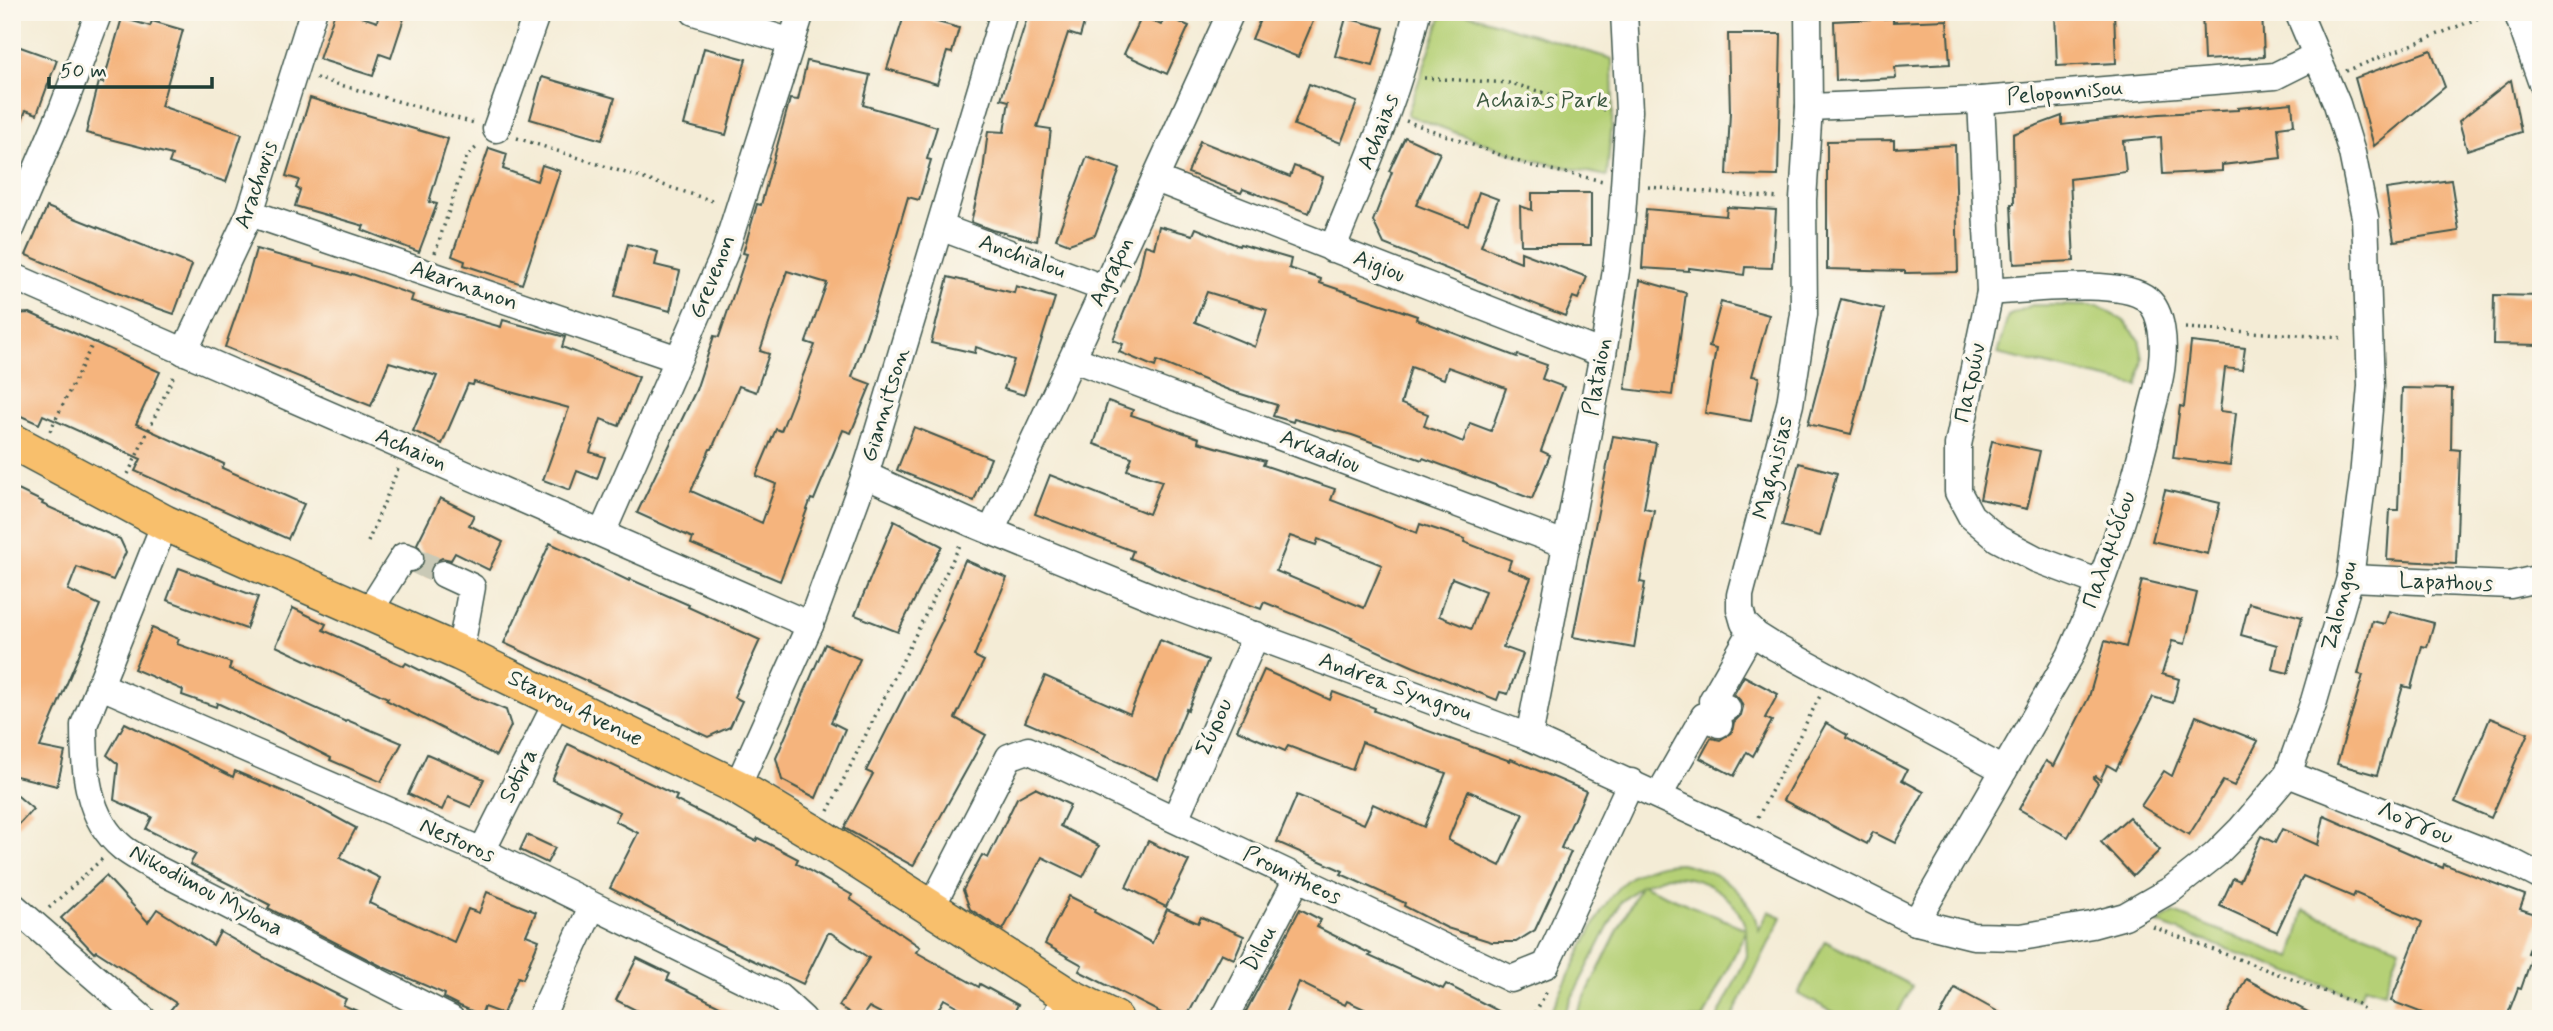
<svg xmlns="http://www.w3.org/2000/svg" width="2553" height="1031" font-family="Mynerve,sans-serif">
	<rect width="100%" height="100%" fill="#fbf7ec"/>
	<filter id="ink" filterUnits="userSpaceOnUse"><feTurbulence type="fractalNoise" baseFrequency=".0143" numOctaves="2"/><feDisplacementMap in="SourceGraphic" scale="14" xChannelSelector="R" yChannelSelector="G"/><feConvolveMatrix kernelMatrix="1 2 1 2 8 2 1 2 1" color-interpolation-filters="sRGB"/></filter>
	<filter id="wash" filterUnits="userSpaceOnUse"><feTurbulence type="fractalNoise" baseFrequency=".00686" numOctaves="4" result="noise"/><feDisplacementMap in="SourceGraphic" scale="28" xChannelSelector="R" yChannelSelector="G"/><feGaussianBlur stdDeviation="1.57" result="paint"/><feColorMatrix in="noise" values="0 0 0 0 0 0 0 0 0 0 0 0 0 0 0 0 0 1.4 0 .05"/><feComposite in="paint" operator="in"/></filter>
	<g filter="url(#wash)">
		<rect width="100%" height="100%" fill="#f4ecd6"/>
		<g fill="#b5d076" stroke="#6a8655" stroke-width="2" fill-rule="evenodd">
			<path d="M1443 12H1462L1612 59 1613 112 1607 176 1528 159 1407 115Z"/>
			<path d="M2032 305 2098 306 2124 321 2139 339 2143 359 2138 386 1997 354 2008 316Z"/>
			<path d="M1680 863C1719 871 1749 891 1759 930L1769 911 1782 917 1731 1019H1717L1747 956 1746 931 1703 1019H1574L1640 886 1621 902 1561 1019H1547C1560 994 1572 970 1584 945 1608 898 1621 865 1680 863ZM1667 876C1703 876 1735 893 1746 929L1642 885Z"/>
			<path d="M2304 910 2400 947 2384 992 2365 986 2359 998 2157 923 2174 913 2292 958Z"/>
			<path d="M1825 941 1912 986 1895 1019H1847L1798 994Z"/>
		</g>
		<g id="blocks">
			<g fill="#f5b47d" fill-rule="evenodd">
				<path d="M335 12H347L377 22 379 12H406L391 58 380 54 373 76 319 59Z"/>
				<path d="M1029 12H1087L1080 37 1068 33 1037 127 1051 129 1037 241 992 230 971 222 983 171 988 131 1004 132 1009 101 1001 99Z"/>
				<path d="M1263 12H1317L1298 57 1252 39Z"/>
				<path d="M2055 12H2114L2116 63 2057 66Z"/>
				<path d="M2202 12H2262L2264 57 2204 60Z"/>
				<path d="M905 13 959 28 952 53 947 52 937 84 887 69Z"/>
				<path d="M1142 16 1161 25 1166 16 1189 26 1167 74 1124 54Z"/>
				<path d="M122 18 150 26 152 21 183 30 161 106 242 134 226 182 169 163 172 155 86 133 99 82 103 83Z"/>
				<path d="M1346 18 1384 28 1373 66 1335 56Z"/>
				<path d="M1893 18V22L1947 20 1950 64 1895 67 1896 78 1836 81 1834 21Z"/>
				<path d="M1728 34H1781L1778 176 1727 175 1730 112Z"/>
				<path d="M12 44 57 60 37 114 26 110 13 143Z"/>
				<path d="M704 48 746 59 726 135 684 125Z"/>
				<path d="M2431 50 2445 87 2374 146 2355 78Z"/>
				<path d="M807 61 870 75 863 105 937 127 927 159 931 160 919 200 908 197 873 315 852 377 871 384 851 433 843 430 814 500 811 499 780 581 691 544 693 538 637 513 696 390 714 336 719 337 747 254 743 253 757 204 761 205 790 99 798 100ZM787 271 827 283 806 342 815 345 781 431 776 429 756 476 776 484 762 523 691 491 710 449H712L739 386 756 392 769 354 760 351Z"/>
				<path d="M542 77 615 98 602 140 530 119Z"/>
				<path d="M2511 80 2521 132 2467 150 2459 121Z"/>
				<path d="M1309 84 1357 102 1341 143 1294 125Z"/>
				<path d="M310 98 448 139 429 202 437 204 419 252 362 230 364 226 295 206 300 190 296 188 299 180 286 176Z"/>
				<path d="M2292 103 2294 125 2278 127 2281 158 2222 165V171L2163 174 2161 137 2123 141 2126 172 2070 179 2074 261 2014 264 2011 204H2014L2013 134 2062 116V125L2159 114 2238 110V108Z"/>
				<path d="M1405 137 1440 153 1416 205 1468 225 1479 192 1498 199 1481 246 1521 262V252L1587 277 1578 299 1573 297 1565 316 1384 244 1373 221 1392 172 1389 171Z"/>
				<path d="M1894 140V148L1955 145 1958 272 1905 273V271L1827 269V141Z"/>
				<path d="M1200 141 1290 177 1294 166 1323 177 1309 213 1243 189 1241 193 1188 173Z"/>
				<path d="M489 148 507 154 503 169 537 181 542 165 560 171 522 284 464 265 465 261 452 256Z"/>
				<path d="M1087 157 1120 169 1095 235 1069 244 1056 239Z"/>
				<path d="M2451 180 2459 231 2394 241 2386 189Z"/>
				<path d="M1532 193H1591V245H1521L1520 206 1532 210Z"/>
				<path d="M47 207 192 265 174 314 137 301 26 255Z"/>
				<path d="M1727 207 1776 210 1772 268 1745 267 1744 275 1689 268V271L1642 268 1646 209 1726 216Z"/>
				<path d="M1159 226 1193 235 1196 228 1239 246 1240 244 1291 259 1289 268 1321 279 1320 283 1417 316 1416 319 1517 357 1518 355 1547 365 1542 379 1564 387 1541 451 1550 455 1532 499 1423 458 1422 460 1352 435 1294 419 1293 422 1273 416 1277 405 1231 391 1157 361 1155 367 1119 352 1123 344 1113 340 1138 277 1145 245 1154 248ZM1207 292 1267 310 1255 347 1195 322ZM1411 367 1444 379 1448 367 1506 388 1491 431 1470 423 1463 442 1424 426 1428 414 1401 404Z"/>
				<path d="M628 244 658 252 655 265 680 271 670 311 615 296Z"/>
				<path d="M256 249 351 275 352 274 413 295 411 301 445 311 501 327 503 320 565 337 562 347 639 377 619 426 601 419 590 452 605 457 597 479 577 471 570 490 543 480 569 408 474 382 473 385 468 384 442 444 413 431 437 376 389 362 371 406 225 347 243 295Z"/>
				<path d="M948 277 1014 293 1016 286 1055 298 1024 395 1004 389 1014 360 976 347 975 353 931 343Z"/>
				<path d="M1640 280 1686 293 1672 395 1625 389Z"/>
				<path d="M2494 295 2541 296V345L2493 344Z"/>
				<path d="M1841 299 1884 309 1851 434 1808 424Z"/>
				<path d="M1721 302 1769 315 1752 376 1759 377 1751 421 1705 413 1716 349 1709 347Z"/>
				<path d="M30 313 160 372 136 424 224 464 222 468 304 504 288 539 135 471 141 459 43 415 39 424 12 412V314Z"/>
				<path d="M2191 342 2245 348 2242 370 2225 368 2220 411 2236 413 2230 465 2173 458 2180 406 2184 407Z"/>
				<path d="M2402 388 2452 389 2451 449 2460 450 2456 564 2387 560 2390 510H2398Z"/>
				<path d="M1108 401 1133 410 1131 415 1199 438 1198 442 1265 461 1263 465 1335 489 1331 500 1417 533 1420 524 1465 539 1464 542 1511 560 1508 569 1531 578 1503 647 1523 654 1508 694 1500 692 1497 700 1414 667 1351 639 1352 638 1264 602 1261 609 1181 579 1130 558 1133 551 1035 514 1050 475 1149 514 1162 481 1127 470 1132 457 1094 444ZM1290 536 1316 545 1318 539 1382 565 1364 608 1276 571ZM1452 578 1485 591 1471 629 1439 616Z"/>
				<path d="M914 427 991 458 974 501 897 470Z"/>
				<path d="M1613 436 1656 443 1644 508 1654 510 1640 582 1645 583 1634 648 1573 637Z"/>
				<path d="M1992 441 2040 451 2027 509 1980 499Z"/>
				<path d="M1799 463 1837 473 1820 536 1782 526Z"/>
				<path d="M12 487 43 502 42 504 120 539 126 552 113 580 77 567 68 590 100 605 40 747 65 752 57 786 12 775Z"/>
				<path d="M2165 490 2220 503 2208 554 2152 541Z"/>
				<path d="M440 498 474 515 469 525 503 542 489 570 455 553 451 560 442 558 434 562 430 568 429 578 417 572 425 564V556L417 544Z"/>
				<path d="M894 521 942 546 898 632 855 615Z"/>
				<path d="M550 543 629 581 630 579 689 605 688 607 760 640 734 697 742 701 730 727 708 737 504 643Z"/>
				<path d="M965 560 1007 578 974 656 984 661 955 718 986 735 913 866 844 828 873 774 866 771 943 619 941 618Z"/>
				<path d="M179 568 258 597 246 629 167 600Z"/>
				<path d="M2142 580 2197 593 2185 644 2172 641 2162 674 2179 679 2173 703 2153 697 2116 770 2107 765 2100 780 2095 776 2093 778 2098 783 2068 837 2019 809 2046 761 2054 766 2089 697 2105 641 2126 647Z"/>
				<path d="M2249 603 2302 617 2288 673 2272 669 2277 645 2241 635Z"/>
				<path d="M293 608 326 624 323 630 404 666 406 663 465 693 506 710 511 726 496 756 386 700 388 698 276 646Z"/>
				<path d="M2389 611 2434 623 2427 647 2422 646 2411 688 2403 686 2377 775 2337 764 2363 675 2358 674 2372 621 2385 624Z"/>
				<path d="M152 628 179 639 177 644 231 663 229 669 346 722 347 720 402 743 381 782 330 760 331 758 280 732 217 703 216 707 182 695 183 690 134 669Z"/>
				<path d="M1160 640 1208 660 1188 710 1186 709 1158 779 1025 722 1045 676 1130 714Z"/>
				<path d="M825 644 860 659 831 722 845 729 816 798 782 780 776 758Z"/>
				<path d="M1264 670 1330 700 1333 692 1375 708 1374 711 1510 761 1511 759 1586 791 1561 848 1571 852 1535 930 1516 942H1492L1447 928 1404 906 1405 903 1341 874 1343 871 1277 842 1297 795 1364 824 1373 804 1424 827 1446 773 1362 742 1352 770 1288 746 1285 751 1237 730ZM1468 791 1524 814 1500 866 1448 840Z"/>
				<path d="M1744 676 1778 694 1765 718 1772 721 1753 756 1747 752 1734 776 1700 758 1711 738 1720 740 1732 732 1734 722 1741 715 1743 707 1740 700 1734 694Z"/>
				<path d="M2196 716 2258 741 2234 786 2223 781 2189 835 2141 806 2164 771 2172 776Z"/>
				<path d="M2490 718 2528 733 2491 818 2455 802Z"/>
				<path d="M125 723 233 777 235 771 310 803 356 828 340 858 380 878 369 903 454 942 468 909 479 913 487 892 536 912 526 935 539 940 523 979 518 977 503 1014 484 1007 481 1015 460 1006 444 998 445 994 383 967 268 908 270 905 190 864 196 854 146 829 152 817 114 800 118 764 107 755Z"/>
				<path d="M1826 723 1847 735 1846 738 1907 770 1902 780 1924 792 1895 843 1873 832 1867 844 1783 800Z"/>
				<path d="M568 744 677 796 675 800 756 841 758 838 798 859 796 863 852 895 850 899 920 947 916 952 979 987 980 984 1018 1005 1010 1019H979L944 999 933 1019H892L869 1007 860 1019 839 1006 869 958 831 933H828L803 984 704 937 610 888 638 833 615 821 620 812 552 780Z"/>
				<path d="M427 754 484 779 471 807 448 797 442 810 408 794Z"/>
				<path d="M1035 788 1070 805 1060 826 1099 846 1083 877 1042 857 1003 930 970 909 963 890 982 855 988 858 1017 798Z"/>
				<path d="M12 791 33 809 12 832Z"/>
				<path d="M2324 816 2443 868 2444 864 2525 895 2520 909 2541 916 2528 953 2533 954 2521 989 2518 988 2506 1019H2438L2391 1001 2422 922 2355 893 2353 897 2303 876 2277 932 2220 906 2233 878 2240 881 2261 836 2275 843 2282 829 2318 845Z"/>
				<path d="M2129 817 2160 850 2133 876 2101 842Z"/>
				<path d="M527 835 555 848 547 863 520 850Z"/>
				<path d="M1148 841 1189 861 1166 907 1126 887Z"/>
				<path d="M106 876 148 922 157 909 213 945 220 932 278 965 346 999 343 1005 376 1019H163L176 1003 96 951 94 953 61 918Z"/>
				<path d="M1069 896 1095 909 1094 912 1152 943 1167 909 1198 923 1201 917 1244 936 1234 959 1221 953 1190 1011 1171 1018 1079 971 1082 965 1045 944Z"/>
				<path d="M1300 909 1321 920 1317 927 1371 954 1369 956 1443 989 1446 984 1514 1019H1386L1347 1001 1345 1005 1299 982 1283 1019H1242Z"/>
				<path d="M637 958 670 974 667 980 746 1019H653L616 1000Z"/>
				<path d="M2246 979 2321 1019H2225Z"/>
				<path d="M1955 988 2011 1019H1938Z"/>
			</g>
		</g>
	</g>
	<g filter="url(#ink)">
		<use href="#blocks" fill-opacity="0" stroke="#3f574c" stroke-width="2"/>
		<g fill="none" stroke-linecap="round" stroke-linejoin="round">
			<path stroke="#c9c9b6" stroke-width="26" stroke-dasharray="26 13" stroke-linecap="butt" d="M410 558 444 574"/>
			<g stroke="#3f574c" stroke-width="29">
				<g id="minor">
					<path d="M694 12 792 42"/>
					<path d="M1808 12 1809 107 1803 200 1804 314 1790 404 1740 595V609L1744 623 1756 635 1775 647 2004 770"/>
					<path d="M2517 12 2541 81"/>
					<path d="M1981 100 1990 292 1958 445V492L1971 516 1998 539 2036 559 2100 583"/>
					<path d="M1809 107 1981 100 2275 76 2317 55"/>
					<path d="M496 129 537 12"/>
					<path d="M1156 179 1603 354"/>
					<path d="M250 213 678 359"/>
					<path d="M12 227 62 110 99 12"/>
					<path d="M940 227 1103 288"/>
					<path d="M1332 249C1364 171 1398 95 1417 12"/>
					<path d="M12 276 810 625"/>
					<path d="M184 352 250 213 313 12"/>
					<path d="M1074 359 1567 545"/>
					<path d="M865 475 971 523 1159 600 1529 737 1732 830 1916 922 1973 936 2021 937 2092 925 2125 916 2172 889 2215 855 2241 829 2288 774 2314 701 2350 578 2363 478 2371 386 2365 217 2352 153 2337 104 2298 12"/>
					<path d="M165 523 84 725C84 769 86 818 123 848 132 855 142 860 151 866L451 1019"/>
					<path d="M991 531C1073 359 1152 186 1231 12"/>
					<path d="M602 533 724 255 801 12"/>
					<path d="M444 574 472 587 460 653"/>
					<path d="M2350 578 2510 585 2541 578"/>
					<path d="M368 613 404 556 410 558"/>
					<path d="M99 685 482 851 779 997 803 1019"/>
					<path d="M1727 708 1712 701 1752 631"/>
					<path d="M1529 737 1603 354 1616 270 1622 216 1629 111 1624 12"/>
					<path d="M2288 774 2514 863 2541 877"/>
					<path d="M737 787 810 625 865 475 1004 12"/>
					<path d="M1659 795 1704 716 1719 724"/>
					<path d="M1175 819 1256 635"/>
					<path d="M482 851 557 702"/>
					<path d="M12 905 143 1019"/>
					<path d="M931 908 1009 757 1028 750 1511 979 1546 965 1631 782"/>
					<path d="M1916 922 2070 656C2104 581 2132 499 2150 418 2154 400 2161 380 2162 361 2164 344 2163 313 2148 300 2122 277 2026 290 1990 292"/>
					<path d="M540 1019 592 907"/>
					<path d="M1054 1019 1067 995"/>
					<path d="M1224 1019 1297 879"/>
				</g>
			</g>
			<g stroke="#3f574c" stroke-width="38">
				<path id="major" d="M12 441 165 523 460 653 737 787 816 834 1067 995 1115 1019"/>
			</g>
			<g stroke="#3f574c" stroke-width="3.5" stroke-dasharray="2 5" stroke-linecap="butt">
				<path d="M2346 71 2494 12"/>
				<path d="M316 78 474 123"/>
				<path d="M1424 78 1510 83 1605 110"/>
				<path d="M1406 121 1528 165 1603 181"/>
				<path d="M517 138 716 202"/>
				<path d="M1648 187 1780 198"/>
				<path d="M435 253 467 156 479 145"/>
				<path d="M2185 328 2345 338"/>
				<path d="M50 431 96 337"/>
				<path d="M128 474 175 373"/>
				<path d="M368 542 398 469"/>
				<path d="M828 811 960 545"/>
				<path d="M1758 817 1820 696"/>
				<path d="M49 908 102 859"/>
				<path d="M2153 927 2358 1004 2373 1019"/>
				<path d="M1532 1019 1547 991"/>
			</g>
			<use href="#minor" stroke="#fff" stroke-width="26"/>
			<use href="#major" stroke="#f8bf6c" stroke-width="35"/>
		</g>
	</g>
	<g text-anchor="middle" dominant-baseline="central" stroke-width="7" stroke-linejoin="round" paint-order="stroke">
		<g font-size="23" fill="#1f3d34" stroke="#fbf7ec">
			<text transform="translate(2065 93) rotate(-5)">Peloponnisou</text>
			<text transform="translate(1379 132) rotate(-69)">Achaias</text>
			<text transform="translate(257 185) rotate(-71)">Arachovis</text>
			<text transform="translate(1022 257) rotate(20)">Anchialou</text>
			<text transform="translate(1379 267) rotate(21)">Aigiou</text>
			<text transform="translate(1112 272) rotate(-65)">Agrafon</text>
			<text transform="translate(713 277) rotate(-68)">Grevenon</text>
			<text transform="translate(464 286) rotate(19)">Akarnanon</text>
			<text transform="translate(1598 377) rotate(-80)">Plataion</text>
			<text transform="translate(1971 383) rotate(-78)">Πατρών</text>
			<text transform="translate(886 405) rotate(-73)">Giannitson</text>
			<text transform="translate(411 450) rotate(23)">Achaion</text>
			<text transform="translate(1320 452) rotate(21)">Arkadiou</text>
			<text transform="translate(1774 468) rotate(-76)">Magnisias</text>
			<text transform="translate(2110 550) rotate(-71)">Παλαμιδίου</text>
			<text transform="translate(2446 583) rotate(2)">Lapathous</text>
			<text transform="translate(2340 606) rotate(-76)">Zalongou</text>
			<text transform="translate(1395 687) rotate(20)">Andrea Syngrou</text>
			<text transform="translate(575 709) rotate(26)">Stavrou Avenue</text>
			<text transform="translate(1215 727) rotate(-66)">Σύρου</text>
			<text transform="translate(519 776) rotate(-63)">Sotira</text>
			<text transform="translate(2415 824) rotate(22)">Λογγου</text>
			<text transform="translate(457 841) rotate(24)">Nestoros</text>
			<text transform="translate(1292 876) rotate(26)">Promitheos</text>
			<text transform="translate(206 891) rotate(28)">Nikodimou Mylona</text>
			<text transform="translate(1260 949) rotate(-62)">Dilou</text>
		</g>
		<g font-size="23" fill="#3d5a41" stroke="#fbf7ec">
			<text x="1542" y="101">Achaias Park</text>
		</g>
	</g>
	<rect width="2553" height="1031" fill="none" stroke="#fbf7ec" stroke-width="42"/>
	<path d="M49 77v10h163v-10" fill="none" stroke="#1f3d34" stroke-width="3.5"/>
	<text x="60" y="77" font-size="21" fill="#1f3d34" stroke="#fbf7ec" stroke-width="5" paint-order="stroke">50 m</text>
</svg>
